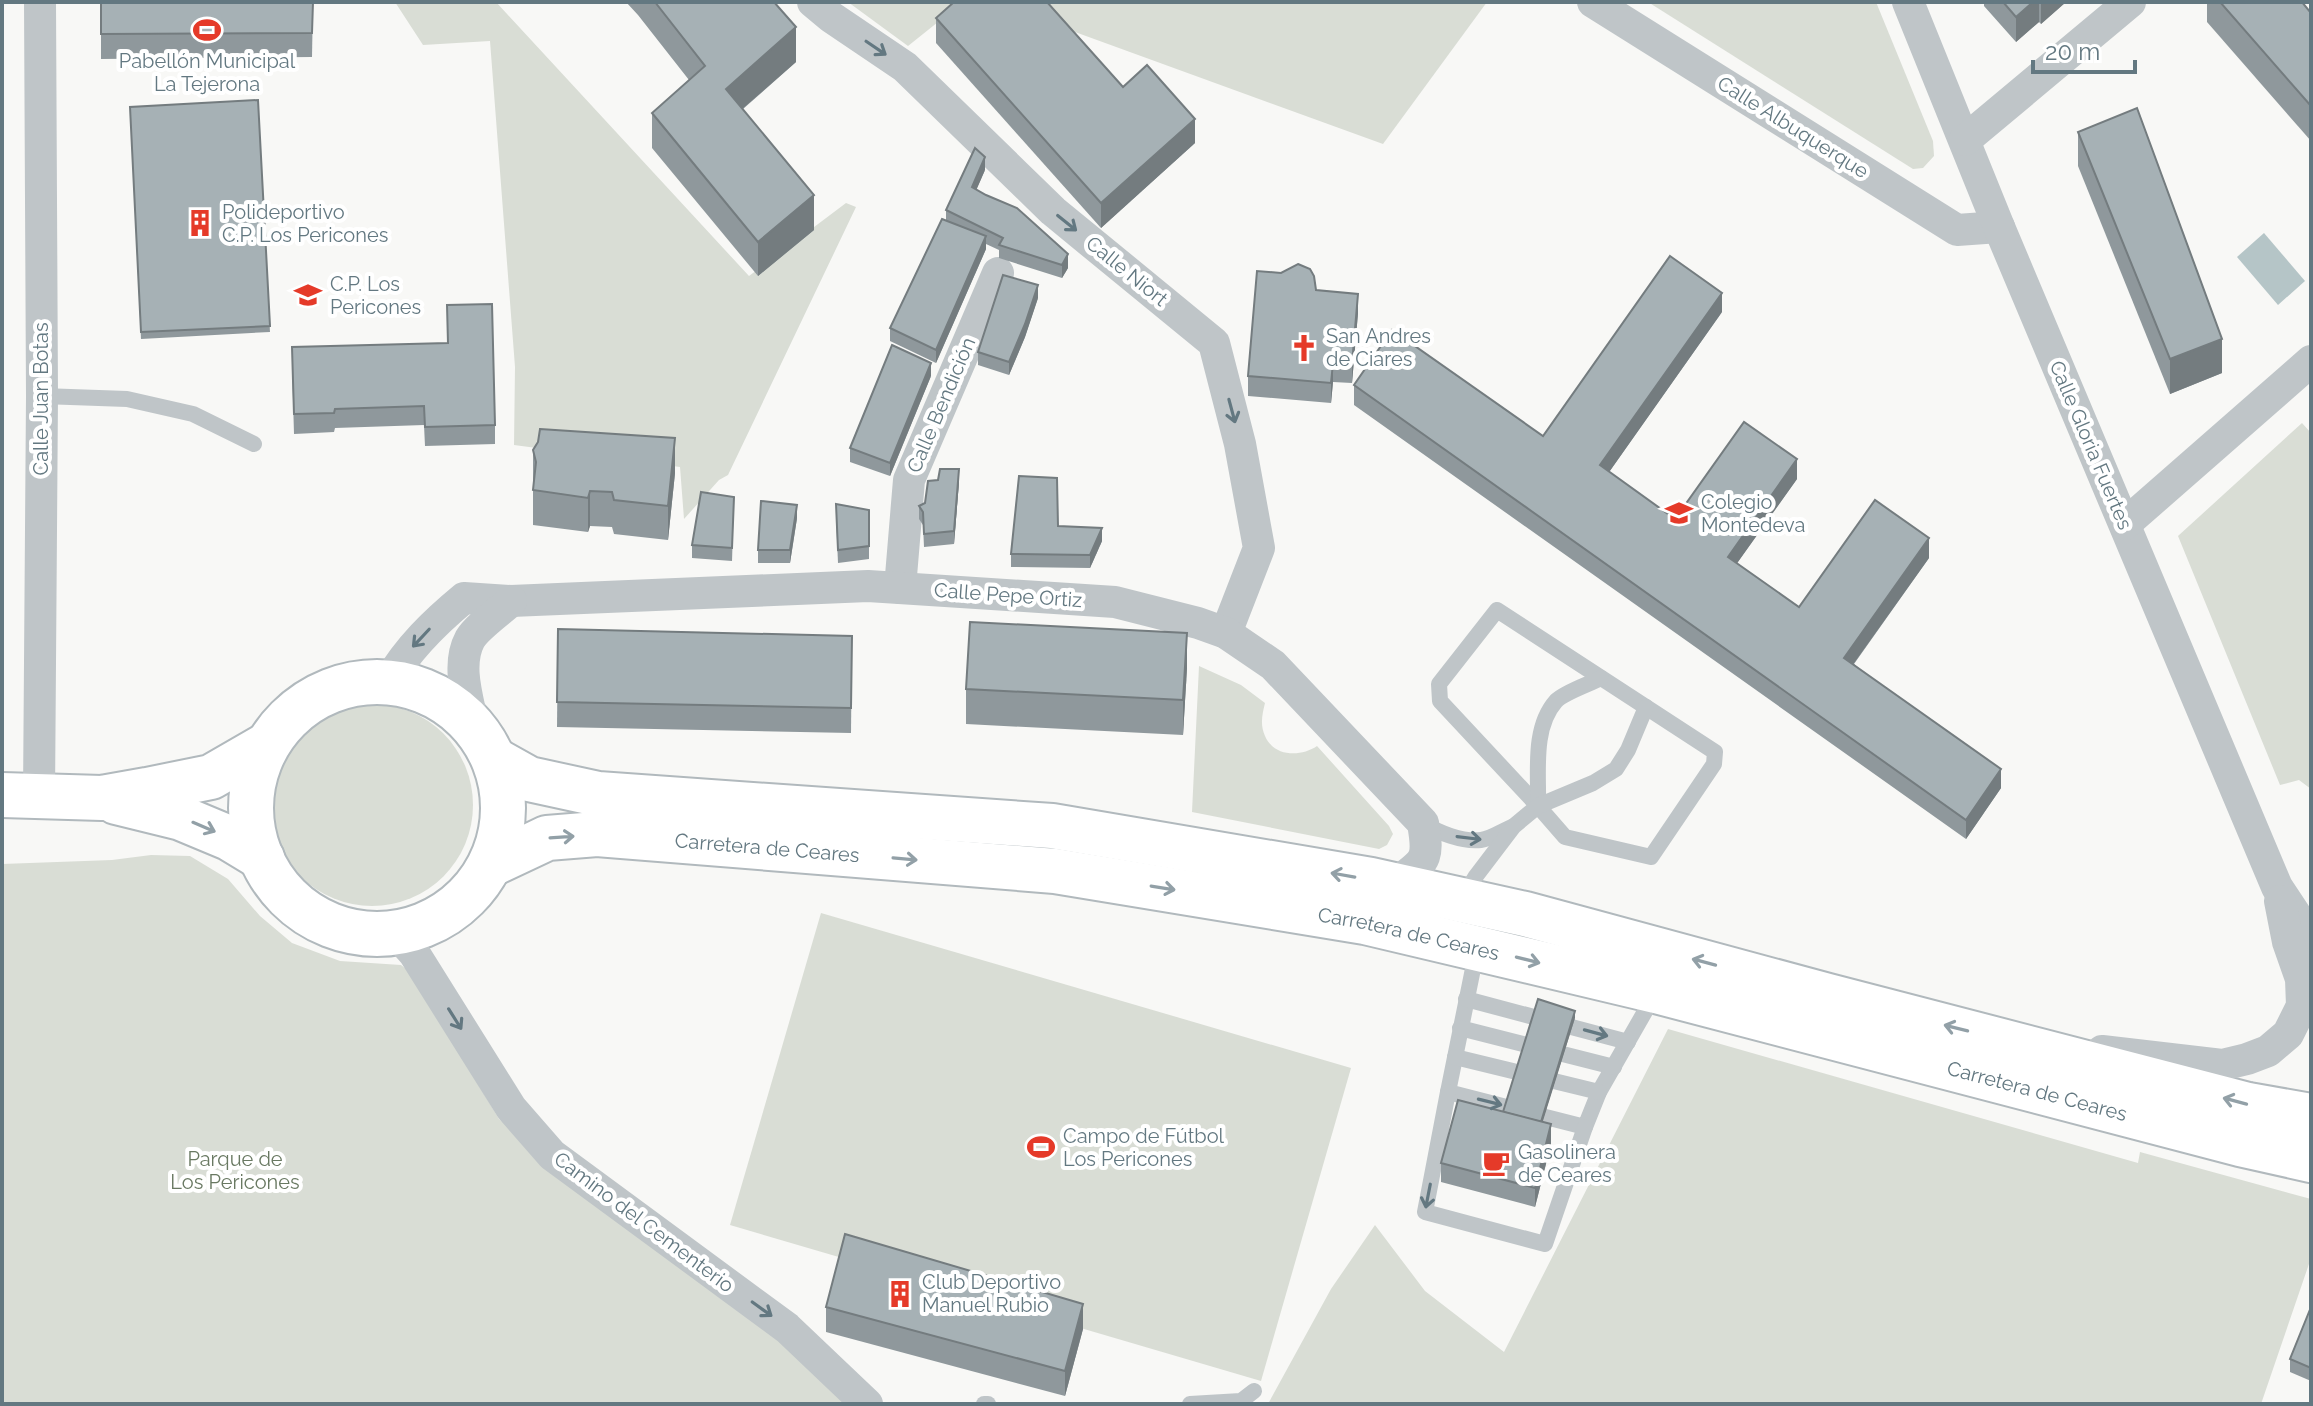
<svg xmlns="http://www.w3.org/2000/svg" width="2313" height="1406" font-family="Raleway,sans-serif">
	<rect width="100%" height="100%" fill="#f8f8f6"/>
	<g fill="#d9ddd5">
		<path d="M395 2H496L749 276 846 203 856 207 728 475 719 480 684 519 680 467 514 445 515 367 490 41 423 45Z"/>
		<path d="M848 2H963L908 46Z"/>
		<path d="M1040 2H1487L1383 144 1064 28Z"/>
		<path d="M1648 2H1876L1933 141 1934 156 1923 168 1913 169Z"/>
		<path d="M2302 423 2311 433V789L2299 780 2280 785 2178 536Z"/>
		<path d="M1199 666 1241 685 1265 703C1262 715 1260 725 1265 736 1274 757 1301 757 1317 746L1389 826 1393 834 1387 845 1379 849 1192 812Z"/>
		<circle cx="372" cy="805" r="101"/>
		<path d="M151 855 190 856 228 879 260 916 292 943 340 961 401 965 410 972 499 1119 783 1338 851 1404H2V864L112 860Z"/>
		<path d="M821 913 1351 1068 1261 1381 730 1225Z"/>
		<path d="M1668 1029 2138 1163 2140 1152 2311 1199V1258L2261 1404H1268L1331 1289 1375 1225 1425 1291 1504 1352Z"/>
	</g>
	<path fill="#b5c5c7" d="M2264 233 2305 281 2278 305 2237 257Z"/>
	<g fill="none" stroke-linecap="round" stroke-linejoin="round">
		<g stroke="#b1b9bd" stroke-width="48">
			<g id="secondary">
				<circle cx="377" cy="808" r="126"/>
				<path d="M495 760 529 779 598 794 1052 826 1371 880 1525 914 1828 996 2248 1105 2311 1116"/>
				<path d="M2 795 102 798 147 790 211 777 263 747"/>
				<path d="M116 802 181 818 229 838 262 858"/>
				<path id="s1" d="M490 865 547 838 597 834 1055 871 1365 922 1656 991 2240 1144 2311 1160"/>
			</g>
		</g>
		<g stroke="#bfc5c8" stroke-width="16">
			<path d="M42 396 127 399 193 414 254 444"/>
			<path d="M1497 610 1715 752 1714 764 1651 857 1565 837 1538 806 1440 701 1439 684Z"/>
			<path d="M1538 806C1539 773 1532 728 1556 701 1565 692 1590 684 1601 678"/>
			<path d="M1423 823C1439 833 1462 842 1481 840 1491 839 1502 831 1512 827"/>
			<path d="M1462 899 1476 876 1514 826 1538 806 1593 783 1616 769 1628 750 1646 707"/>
			<path d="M1477 949 1448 1092 1585 1127 1599 1092 1655 994"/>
			<path d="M1466 999 1628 1042"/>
			<path d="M1460 1028 1614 1067"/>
			<path d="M1455 1057 1599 1092"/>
			<path d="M1448 1092 1425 1212 1545 1244 1585 1127"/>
			<path d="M984 1404H988"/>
			<path d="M1190 1404 1241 1401 1254 1391"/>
		</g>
		<g stroke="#bfc5c8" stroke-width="32">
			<path d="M813 2 831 17 905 67 1053 211 1214 343 1240 444 1259 548 1226 633"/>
			<path d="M1593 2 1957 230 1999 227"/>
			<path d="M1908 2 1999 227 2277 887 2311 938"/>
			<path d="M1965 140 2130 2"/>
			<path d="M2125 524 2311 361"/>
			<path d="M900 588 909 480 998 273"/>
			<path d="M389 681C408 648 435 622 464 598L511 601 868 586 1115 602 1198 623 1226 633 1273 665 1423 823C1430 864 1424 860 1394 885"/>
			<path d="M473 725C468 699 456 665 470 639 477 627 500 611 511 601"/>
			<path d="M39 796 42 396 40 2"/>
			<path d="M397 934 414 953 511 1108 552 1155 787 1328 867 1404"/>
			<path d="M2102 1051 2222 1065 2247 1059 2268 1051 2288 1034 2302 1006 2301 979 2288 942 2280 901"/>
		</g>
		<use href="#secondary" stroke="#fff" stroke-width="44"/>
	</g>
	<g fill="#8f989c">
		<path d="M101 2H313L312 57 101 59Z"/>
		<path d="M626 2H774L796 62 743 109 814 230 758 276 652 148V113L689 80 638 15Z"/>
		<path d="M1984 2H2066L2041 24 2039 22 2016 42 1984 6Z"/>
		<path d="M2207 2H2302L2311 13V141L2207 22Z"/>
		<path d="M936 18 1123 87 1195 143 1101 228 936 43Z"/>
		<path d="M258 100 270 332 141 339 130 107Z"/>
		<path d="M2078 132 2222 373 2170 394 2078 166Z"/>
		<path d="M985 170 976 190 1068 268 1062 278 999 258V250L986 244V249L936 363 890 341V328L946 220V210Z"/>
		<path d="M1316 290 1358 313 1352 383 1333 382 1331 403 1248 396V376Z"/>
		<path d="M1038 298 1025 337 1009 375 978 365V352Z"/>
		<path d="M1722 312 1609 472 1675 519 1797 479 1737 563 1799 607 1929 558 1854 664 2001 788 1966 839 1354 405V385L1543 436Z"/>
		<path d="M448 343 495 425V444L425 446 424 425 335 428 334 432 294 434 292 366Z"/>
		<path d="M931 376 890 476 850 462V448Z"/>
		<path d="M533 450 675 473 668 540 614 534 612 527 590 526 588 532 533 525Z"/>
		<path d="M959 482 954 544 924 547 923 525 919 519V506Z"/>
		<path d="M734 497 732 561 692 558V545Z"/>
		<path d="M869 510V559L838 563 836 517Z"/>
		<path d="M797 518 790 563H758V550Z"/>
		<path d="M1058 526 1102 541 1090 568 1011 567V554Z"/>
		<path d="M558 629 852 636 851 733 557 727Z"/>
		<path d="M1187 668 1183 735 966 724V689Z"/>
		<path d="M1575 1018 1542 1122 1551 1144 1535 1207 1441 1182V1163L1503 1112Z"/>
		<path d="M826 1307 1083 1329 1065 1396 826 1332Z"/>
		<path d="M2311 1307V1381L2290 1372V1359Z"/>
	</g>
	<g fill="#747c7f">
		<path d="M2033 2H2039V22L2016 42V17Z"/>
		<path d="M2041 2H2066L2041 24Z"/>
		<path d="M796 27V62L726 123V89Z"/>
		<path d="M1195 119V143L1101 228V203Z"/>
		<path d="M985 157V170L972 200V187Z"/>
		<path d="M814 195V230L758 276V242Z"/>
		<path d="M986 236V249L936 363V350Z"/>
		<path d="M1068 254V268L1062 278V265Z"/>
		<path d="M1038 285V298L1025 337 1009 375V362Z"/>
		<path d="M1722 293V312L1600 485V465Z"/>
		<path d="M1358 294V313L1352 383V364Z"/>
		<path d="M2222 339V373L2170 394V359Z"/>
		<path d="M931 363V376L890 476V463Z"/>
		<path d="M1333 363V382L1331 403V383Z"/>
		<path d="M675 438V473L668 540V506Z"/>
		<path d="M1797 459V479L1728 576V557Z"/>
		<path d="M959 469V482L954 544V531Z"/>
		<path d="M590 491V526L588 532V498Z"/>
		<path d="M797 505V518L790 563V550Z"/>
		<path d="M1102 528V541L1090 568V555Z"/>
		<path d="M1929 538V558L1844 677V658Z"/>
		<path d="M1187 633V668L1183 735V700Z"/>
		<path d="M2001 769V788L1966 839V820Z"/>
		<path d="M1575 1011V1018L1537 1140V1133Z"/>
		<path d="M1551 1124V1144L1535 1207V1188Z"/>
		<path d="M1083 1304V1329L1065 1396V1371Z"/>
	</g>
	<g fill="#a6b1b5" stroke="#747c7f" stroke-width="2">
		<path d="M101 2H313L312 33 101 34Z"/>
		<path d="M655 2H774L796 27 726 89 814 195 758 242 652 113 705 66Z"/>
		<path d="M954 2H1047L1123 87 1147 65 1195 119 1101 203 936 18Z"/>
		<path d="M2003 2H2033L2016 17Z"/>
		<path d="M2220 2H2302L2311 13V106Z"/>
		<path d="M258 100 270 326 141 332 130 107Z"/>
		<path d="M2137 108 2222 339 2170 359 2078 132Z"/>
		<path d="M975 148 985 157 972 187 986 195 1017 208 1068 254 1062 265 999 245 1003 238 946 210Z"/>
		<path d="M942 219 986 236 936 350 890 328Z"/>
		<path d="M1670 256 1722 293 1600 465 1675 519 1744 422 1797 459 1728 557 1799 607 1875 500 1929 538 1844 658 2001 769 1966 820 1354 385 1392 330 1543 436Z"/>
		<path d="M1298 264 1310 269 1314 276 1316 290 1358 294 1352 364 1333 363 1331 383 1248 376 1257 271 1281 273Z"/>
		<path d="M1003 275 1038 285 1025 324 1009 362 978 352Z"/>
		<path d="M492 304 495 425 425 427 424 406 335 409 334 413 294 414 292 347 448 343 447 305Z"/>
		<path d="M892 345 931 363 890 463 850 448Z"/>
		<path d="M540 429 675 438 668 506 614 500 612 492 590 491 588 498 533 490 536 462 533 450 538 442Z"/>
		<path d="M940 469H959L954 531 924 534 923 512 919 506 925 503 928 481 938 480Z"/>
		<path d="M1019 476 1057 478 1058 526 1102 528 1090 555 1011 554Z"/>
		<path d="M701 492 734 497 732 548 692 545Z"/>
		<path d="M761 501 797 505 790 550H758Z"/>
		<path d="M836 504 869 510V546L838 550Z"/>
		<path d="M970 622 1187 633 1183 700 966 689Z"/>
		<path d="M558 629 852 636 851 708 557 702Z"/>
		<path d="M1538 999 1575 1011 1541 1122 1503 1112Z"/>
		<path d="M1458 1100 1551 1124 1535 1188 1441 1163Z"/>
		<path d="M845 1234 1083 1304 1065 1371 826 1307Z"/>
		<path d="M2311 1307V1368L2290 1359Z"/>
	</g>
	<defs><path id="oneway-shaft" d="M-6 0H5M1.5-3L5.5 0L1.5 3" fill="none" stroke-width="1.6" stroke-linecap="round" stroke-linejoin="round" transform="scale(2)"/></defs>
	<g stroke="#637881">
		<use href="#oneway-shaft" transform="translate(876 48) rotate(34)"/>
		<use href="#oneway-shaft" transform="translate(1067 223) rotate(39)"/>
		<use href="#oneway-shaft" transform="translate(1232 411) rotate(75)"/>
		<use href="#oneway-shaft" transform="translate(421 638) rotate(133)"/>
		<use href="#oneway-shaft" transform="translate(1469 838) rotate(7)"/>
		<use href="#oneway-shaft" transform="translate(455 1019) rotate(58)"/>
		<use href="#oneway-shaft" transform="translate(1596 1033) rotate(15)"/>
		<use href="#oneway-shaft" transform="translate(1490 1102) rotate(14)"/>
		<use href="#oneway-shaft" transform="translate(1428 1196) rotate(101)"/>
		<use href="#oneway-shaft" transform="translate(762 1309) rotate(36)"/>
	</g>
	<g stroke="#92a0a7">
		<use href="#oneway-shaft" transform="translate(204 827) rotate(23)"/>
		<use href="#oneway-shaft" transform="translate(562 837) rotate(-4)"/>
		<use href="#oneway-shaft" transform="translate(905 859) rotate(5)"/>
		<use href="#oneway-shaft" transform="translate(1343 875) rotate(-170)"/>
		<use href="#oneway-shaft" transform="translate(1163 888) rotate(9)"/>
		<use href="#oneway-shaft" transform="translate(1528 960) rotate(14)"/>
		<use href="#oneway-shaft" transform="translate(1704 962) rotate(-165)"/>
		<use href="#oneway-shaft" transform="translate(1956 1028) rotate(-166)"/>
		<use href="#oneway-shaft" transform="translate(2235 1101) rotate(-165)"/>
	</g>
	<defs>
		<g id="stadium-bare" transform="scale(2.16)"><path d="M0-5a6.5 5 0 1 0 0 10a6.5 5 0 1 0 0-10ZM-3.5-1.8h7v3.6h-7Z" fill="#e53a29" stroke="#fff" stroke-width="2.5" paint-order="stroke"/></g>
		<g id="building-bare" transform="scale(2.16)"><path d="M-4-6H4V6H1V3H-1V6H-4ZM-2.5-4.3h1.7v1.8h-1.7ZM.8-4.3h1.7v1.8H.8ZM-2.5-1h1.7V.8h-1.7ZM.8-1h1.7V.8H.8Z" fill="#e53a29" stroke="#fff" stroke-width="2.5" paint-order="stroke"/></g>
		<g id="school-bare" transform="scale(2.16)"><path d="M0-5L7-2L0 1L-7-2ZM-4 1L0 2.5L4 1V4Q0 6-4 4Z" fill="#e53a29" stroke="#fff" stroke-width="2.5" paint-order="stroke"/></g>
		<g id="church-bare" transform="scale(2.16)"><path d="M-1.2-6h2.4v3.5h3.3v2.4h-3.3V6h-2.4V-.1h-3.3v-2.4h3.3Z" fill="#e53a29" stroke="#fff" stroke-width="2.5" paint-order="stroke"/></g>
		<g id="cafe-bare" transform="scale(2.16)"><path d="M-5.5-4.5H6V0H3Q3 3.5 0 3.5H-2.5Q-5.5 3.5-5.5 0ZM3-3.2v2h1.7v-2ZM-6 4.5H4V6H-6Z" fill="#e53a29" stroke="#fff" stroke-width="2.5" paint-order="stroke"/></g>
	</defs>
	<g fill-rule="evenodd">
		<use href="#stadium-bare" x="207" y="30"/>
		<use href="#building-bare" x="200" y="223"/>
		<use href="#school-bare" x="308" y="295"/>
		<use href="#church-bare" x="1304" y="348"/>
		<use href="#school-bare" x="1679" y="513"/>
		<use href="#stadium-bare" x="1041" y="1147"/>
		<use href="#cafe-bare" x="1496" y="1163"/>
		<use href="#building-bare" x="900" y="1294"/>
	</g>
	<g text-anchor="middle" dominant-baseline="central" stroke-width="8" stroke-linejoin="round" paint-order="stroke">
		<g font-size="20" fill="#637881" stroke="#fff" text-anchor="start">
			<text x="207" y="61" text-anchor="middle">Pabellón Municipal<tspan x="207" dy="23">La Tejerona</tspan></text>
			<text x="222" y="212">Polideportivo<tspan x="222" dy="23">C.P. Los Pericones</tspan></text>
			<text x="330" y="284">C.P. Los<tspan x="330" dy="23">Pericones</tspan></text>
			<text x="1326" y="336">San Andres<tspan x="1326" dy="23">de Ciares</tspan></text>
			<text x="1701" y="502">Colegio<tspan x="1701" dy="23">Montedeva</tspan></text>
			<text x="1063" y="1136">Campo de Fútbol<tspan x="1063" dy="23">Los Pericones</tspan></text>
			<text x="1518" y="1152">Gasolinera<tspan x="1518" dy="23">de Ceares</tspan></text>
			<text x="922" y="1282">Club Deportivo<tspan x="922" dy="23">Manuel Rubio</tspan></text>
		</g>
		<g font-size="20" fill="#637881" stroke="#fff">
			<text transform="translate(1793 127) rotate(32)">Calle Albuquerque</text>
			<text transform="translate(1127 271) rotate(39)">Calle Niort</text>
			<text transform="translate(41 399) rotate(-90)">Calle Juan Botas</text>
			<text transform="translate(941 405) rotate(-67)">Calle Bendición</text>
			<text transform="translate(2091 445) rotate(67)">Calle Gloria Fuertes</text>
			<text transform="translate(1008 595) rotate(4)">Calle Pepe Ortiz</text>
			<text stroke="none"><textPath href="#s1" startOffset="284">Carretera de Ceares</textPath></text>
			<text stroke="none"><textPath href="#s1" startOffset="932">Carretera de Ceares</textPath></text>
			<text stroke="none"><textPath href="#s1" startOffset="1580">Carretera de Ceares</textPath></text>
			<text transform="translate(644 1222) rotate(37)">Camino del Cementerio</text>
		</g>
		<g font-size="20" fill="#697962" stroke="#fff">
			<text x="235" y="1159">Parque de<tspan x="235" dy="23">Los Pericones</tspan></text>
		</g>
	</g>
	<rect width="2313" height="1406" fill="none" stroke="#637881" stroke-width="8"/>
	<path d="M2033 60v12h102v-12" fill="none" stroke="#637881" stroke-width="4"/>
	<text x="2045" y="60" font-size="24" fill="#637881" stroke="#ffffff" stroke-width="6" paint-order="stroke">20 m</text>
</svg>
